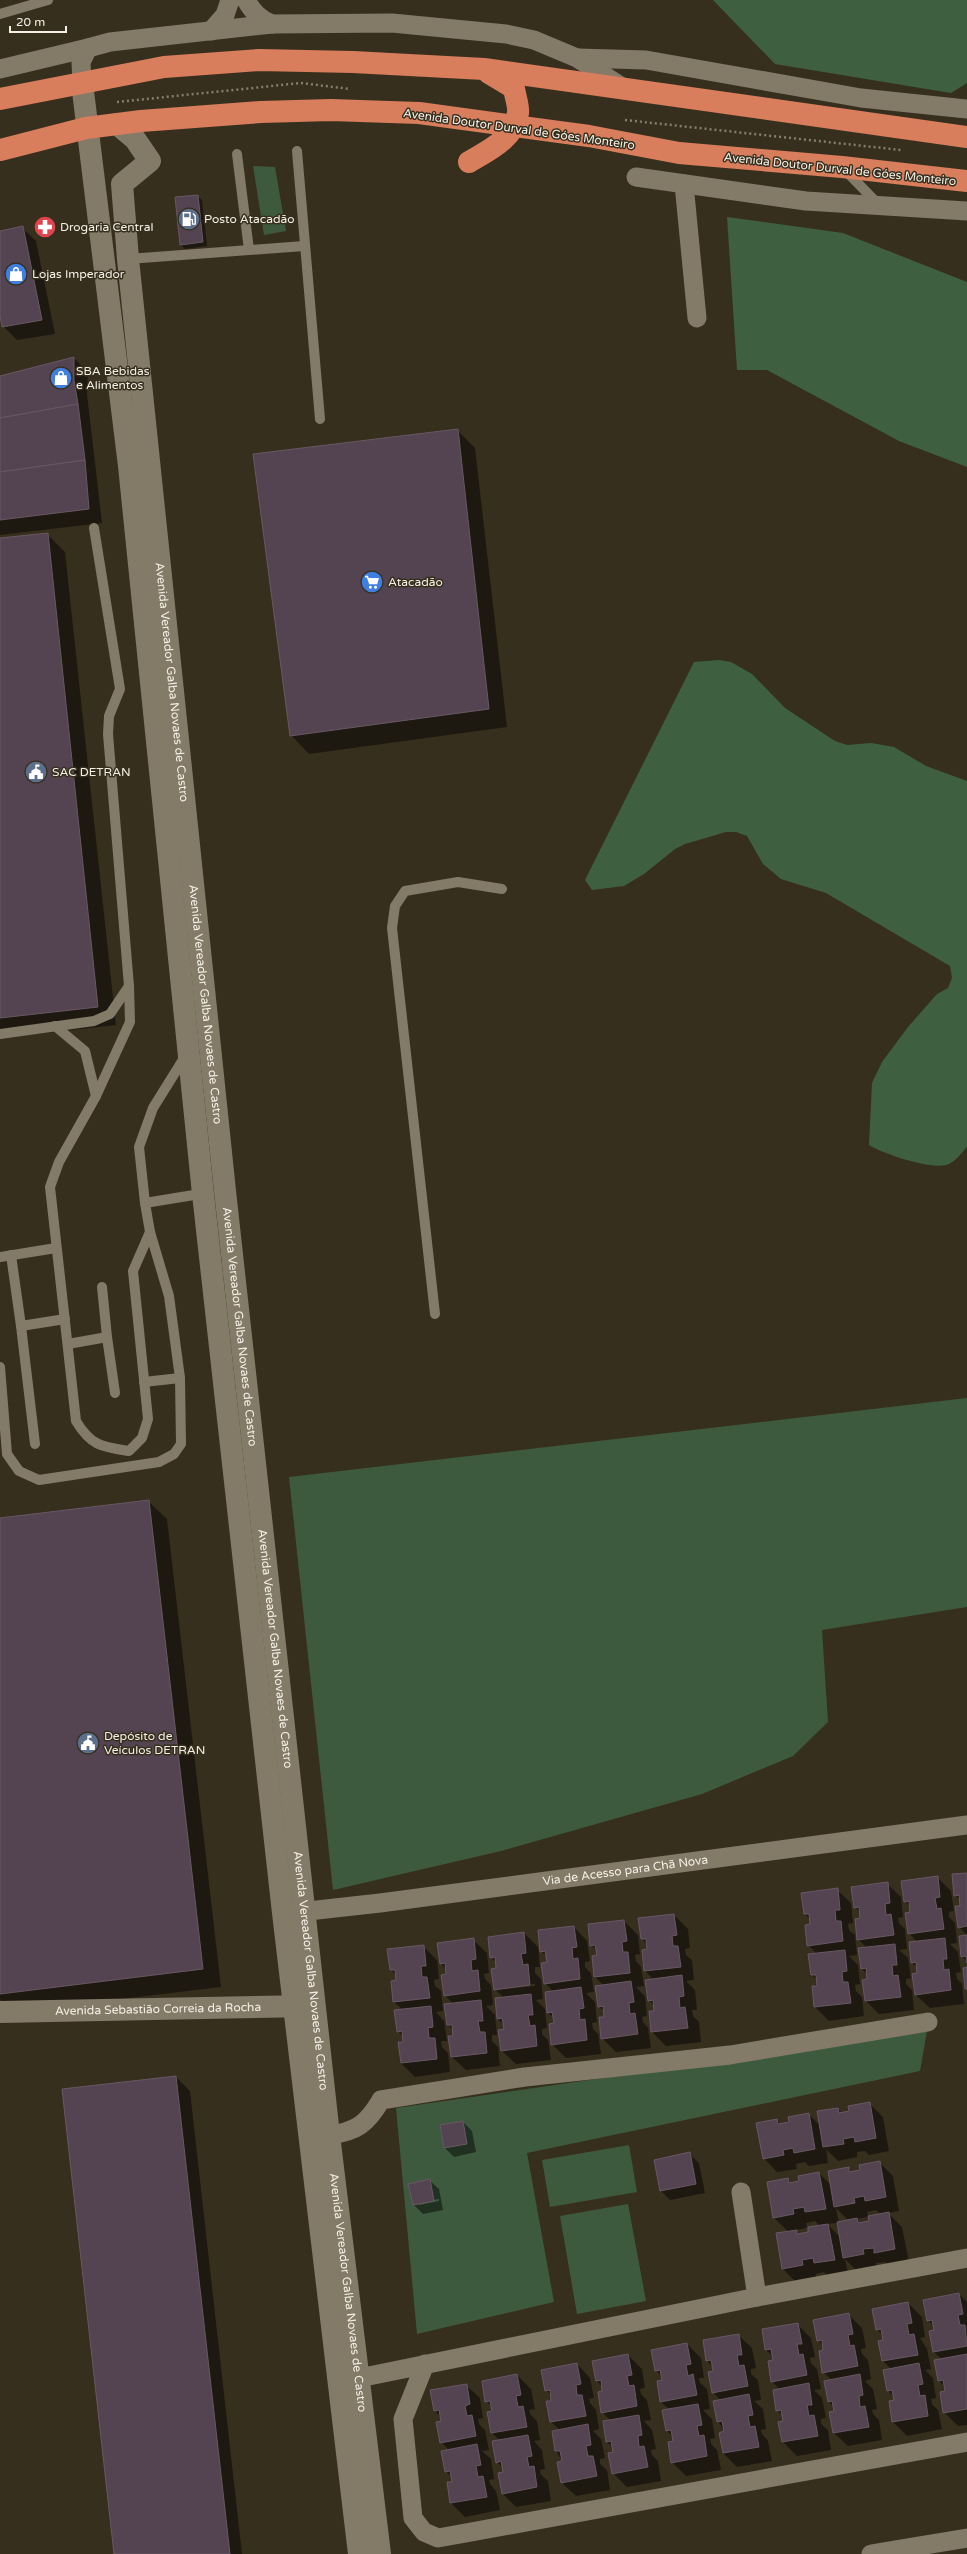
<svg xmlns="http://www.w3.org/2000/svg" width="967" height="2554" font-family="'Varela Round',sans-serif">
	<rect width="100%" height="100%" fill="#372f1e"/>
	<g fill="#3d5a3e">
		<path d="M253 166 275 167 286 231 264 235Z"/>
		<path d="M967 1398V1607L822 1630 828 1722 793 1756 702 1794 501 1851 333 1890 289 1477Z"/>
		<path d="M927 2031 920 2071 527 2153 554 2302 417 2334 396 2108Z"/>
		<path d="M629 2145 637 2192 550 2207 542 2160Z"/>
		<path d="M628 2204 646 2301 577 2314 560 2216Z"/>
	</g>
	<g fill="#3e6040">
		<path d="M713 0H967V83L951 93 775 64Z"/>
		<path d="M727 217 843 233 967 282V467L899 441 767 370H737Z"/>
		<path d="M719 660 731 662 752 674 785 708 835 741 847 745 871 743 894 747 926 766 967 781V1147C961 1153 957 1160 949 1164 934 1171 883 1154 869 1145L872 1083 882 1062 908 1027 937 994 948 988 952 978 950 966 826 893 781 879 763 864 747 836 736 832H726L685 844 675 849 644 874 624 886 592 890 585 880 694 662Z"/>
	</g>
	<g fill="#0007" fill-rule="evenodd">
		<path d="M197 196 202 200 207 246 185 249 181 245 176 198Z"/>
		<path d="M22 228 36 241 55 334 17 340 3 326 0 312V232Z"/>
		<path d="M74 358 88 372 87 394 102 523 0 535V378Z"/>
		<path d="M457 430 475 448 507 727 309 754 291 735Z"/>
		<path d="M47 534 65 552 116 1025 0 1038V539Z"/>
		<path d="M148 1501 167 1519 221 1987 13 2012 0 1999V1519Z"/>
		<path d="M967 1874V1935L959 1927 961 1901 955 1895Z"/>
		<path d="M937 1877 951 1891 954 1911 949 1912V1917L955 1923 957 1943 950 1944 958 1952 961 1972 956 1973 957 1979 962 1984 964 2004 930 2008 916 1995 919 1974 918 1968 912 1963 917 1942 909 1933 911 1907 905 1901Z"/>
		<path d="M887 1884 901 1897 903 1917 898 1918 899 1923 905 1929 907 1949 899 1950 908 1958 911 1978 906 1979V1984L912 1990 914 2010 879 2014 866 2001 868 1980V1975L862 1969 859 1949 867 1948 858 1939 861 1919V1913L855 1907Z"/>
		<path d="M837 1890 851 1903 853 1923 848 1924 849 1930 855 1935 857 1955 849 1956 858 1965 860 1984 855 1985 856 1991 862 1997 864 2016 829 2021 815 2007 813 1987 818 1986V1981L812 1975 817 1954 808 1945 811 1925 810 1919 805 1914Z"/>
		<path d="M674 1915 688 1929 690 1948 685 1949 686 1955 692 1960 694 1980 686 1981 695 1990 697 2010H692L693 2016 699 2022 701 2042 666 2046 652 2032 650 2012H655L654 2006 649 2000 654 1980 645 1971 643 1951 648 1950 647 1944 642 1939Z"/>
		<path d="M624 1921 638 1935 640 1954 635 1955 636 1961 641 1967 644 1986 636 1987 645 1996 647 2016 642 2017 643 2022 648 2028 651 2048 616 2052 602 2038 605 2018 604 2012 599 2006 604 1986 595 1977 593 1957 598 1956 597 1951 591 1945Z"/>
		<path d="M574 1927 587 1941 590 1961 585 1962V1967L591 1973 594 1992 586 1993 595 2002 597 2022 592 2023 593 2029 598 2034 601 2054 566 2058 552 2044 555 2024 554 2018 548 2013 554 1992 545 1983 548 1963 547 1957 541 1951Z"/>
		<path d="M524 1933 538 1947 540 1967H535V1973L541 1979 543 1999 536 2000 545 2009 547 2028 542 2029V2034L548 2040 551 2060 516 2064 502 2051 505 2030 504 2025 498 2019 496 1999 504 1998 495 1989 497 1963 491 1957ZM535 1984V1986L505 1989V1987Z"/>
		<path d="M967 1936V1961L962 1957Z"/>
		<path d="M473 1940 487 1953 489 1973 484 1974 485 1979 491 1985 493 2005 486 2006 495 2015 497 2035H492V2041L498 2047 500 2066 466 2070 452 2057 454 2031 448 2025 453 2004 445 1995 447 1970 441 1964Z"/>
		<path d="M423 1946 437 1960 439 1979 434 1980 435 1986 441 1991 443 2011 436 2012 444 2021 447 2041H441L442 2047 448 2053 450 2072 415 2077 401 2063 404 2037 398 2031 403 2010 394 2002 397 1981 396 1975 391 1970Z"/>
		<path d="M176 2077 190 2091 242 2554H115Z"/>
		<path d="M869 2103 883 2117 889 2151 869 2155 865 2151 857 2152V2157L838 2161 826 2149 828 2163 809 2166 805 2162 796 2164 797 2169 777 2172 764 2158 777 2120 781 2124 808 2114 821 2126 838 2109 842 2113Z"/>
		<path d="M463 2122 472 2131 476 2152 454 2157 445 2148Z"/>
		<path d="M689 2154 699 2163 705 2193 670 2200 661 2191Z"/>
		<path d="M880 2163 893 2176 899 2211 888 2213 902 2227 909 2262 889 2266 885 2262 876 2263 877 2268 858 2272 845 2259 848 2273 828 2277 824 2272 816 2274V2279L797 2283 783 2269 777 2234 789 2232 774 2218 787 2179 792 2184 819 2173 831 2185 848 2168 853 2173ZM836 2208 849 2221 839 2223ZM876 2210 881 2215 870 2222 861 2224 856 2219 868 2217 867 2212ZM815 2221 820 2226 810 2233 801 2235 796 2230 807 2228 806 2223ZM838 2223 840 2237 827 2224Z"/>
		<path d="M429 2180 439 2189 443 2210 423 2214 414 2205ZM439 2199V2201L419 2205V2203Z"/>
		<path d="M959 2294 967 2302V2425L958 2426 944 2412 946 2392 945 2387 939 2381 935 2361 942 2360 934 2352 935 2331 934 2326 928 2320Z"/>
		<path d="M908 2303 922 2317 925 2337 920 2338 927 2349 931 2369 925 2370 933 2378 936 2398 931 2399 932 2404 938 2410 942 2429 907 2436 893 2422 890 2402 895 2401 894 2397 888 2390 891 2369 883 2361 879 2341 884 2340 883 2336 877 2329Z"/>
		<path d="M849 2315 862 2328 866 2348 861 2349 862 2354 868 2360 871 2379 865 2381 873 2389 877 2409 872 2410 873 2414 879 2420 882 2440 848 2446 834 2433 835 2412 834 2407 828 2401 832 2380 823 2372 824 2347 818 2340Z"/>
		<path d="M797 2324 811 2338 815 2357 810 2358 811 2363 817 2369 821 2389 814 2390 822 2398 826 2418 821 2419V2424L828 2430 831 2450 797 2456 783 2442 779 2422 784 2421 783 2416 777 2410 780 2390 772 2381 773 2356 766 2350 763 2330Z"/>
		<path d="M738 2335 752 2348 756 2368 751 2369V2374L758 2380 761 2400 754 2401 763 2409 766 2429 761 2430 762 2434 768 2441 772 2461 737 2467 723 2453 725 2432 718 2421 721 2401 713 2392V2367L707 2361 704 2341Z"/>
		<path d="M687 2344 701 2358 704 2378H699L700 2383 707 2389 710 2409 703 2410 712 2419 715 2438 710 2439 711 2444 717 2450 721 2470 686 2476 672 2462 673 2437 667 2431 670 2410 661 2402 663 2381 662 2377 656 2370Z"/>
		<path d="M628 2355 642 2369 645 2388 640 2389 641 2394 647 2400 651 2420 644 2421 652 2430 656 2449 651 2450 652 2455 658 2461 661 2481 627 2487 613 2473 615 2453 614 2448 607 2442 611 2421 602 2412 603 2387 597 2381 593 2361Z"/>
		<path d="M577 2364 590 2378 594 2398 589 2399 590 2403 596 2410 599 2429 593 2431 601 2439 605 2458 600 2459V2464L607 2470 610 2490 576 2496 562 2483 563 2462 556 2451 560 2430 551 2422 552 2396 546 2390Z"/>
		<path d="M517 2375 531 2389 535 2409 529 2410 530 2414 537 2421 540 2440 534 2441 542 2450 545 2469 540 2470 541 2475 548 2481 551 2501 516 2507 503 2494V2468L497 2462 500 2441 492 2433 493 2412 492 2407 486 2401Z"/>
		<path d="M466 2385 480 2398 483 2418 478 2419 479 2424 485 2430 489 2450 482 2451 491 2459 494 2479 489 2480 490 2484 496 2491 500 2510 465 2517 451 2503 448 2483 453 2482 452 2478 446 2471 449 2450 441 2442V2417L435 2411Z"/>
	</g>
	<g fill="#544350" stroke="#695864">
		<path d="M198 195 203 242 180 245 175 197Z"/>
		<path d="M23 226 42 320 2 327 0 316V231Z"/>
		<path d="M74 357V380L78 404 0 418V376Z"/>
		<path d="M78 404 85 460 0 472V418Z"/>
		<path d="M458 429 489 709 290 736 253 454Z"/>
		<path d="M85 460 89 509 0 520V472Z"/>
		<path d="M48 533 98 1007 0 1018V538Z"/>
		<path d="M149 1500 203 1969 0 1994V1518Z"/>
		<path d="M967 1873V1926L958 1928 955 1906H960L959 1895 954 1896 952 1874Z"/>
		<path d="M938 1876 940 1897 935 1898 937 1909 941 1908 944 1929 908 1934 905 1913 910 1912 909 1901 904 1902 901 1881Z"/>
		<path d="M888 1882 890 1903 885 1904 886 1915 891 1914 894 1935 857 1940 855 1919 860 1918 859 1907 854 1908 851 1887Z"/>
		<path d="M838 1888 840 1910H835L836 1921H841L843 1941 807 1946 805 1925 810 1924 809 1914H804L801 1893Z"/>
		<path d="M674 1914 677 1935 672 1936 673 1946H678L681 1967 644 1971 642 1950 647 1949 646 1939H641L638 1918Z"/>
		<path d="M624 1920 627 1941 622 1942 623 1952H628L630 1973 594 1977 592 1956 597 1955 595 1945 590 1946 588 1924Z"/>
		<path d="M574 1926 577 1947 572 1948 573 1959 578 1958 580 1979 544 1984 541 1963 547 1962 545 1951 540 1952 538 1930Z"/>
		<path d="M524 1932 526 1953 521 1954 523 1965 528 1964 530 1985 494 1990 491 1969 496 1968 495 1957 490 1958 488 1937Z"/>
		<path d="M967 1935V1963L966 1956 961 1957 959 1936Z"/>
		<path d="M474 1938 476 1959 471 1960 472 1971 478 1970 480 1991 444 1996 441 1975 446 1974 445 1963 440 1964 437 1943Z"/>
		<path d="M945 1938 947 1959H943L944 1970 949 1969 951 1990 915 1995 912 1974 917 1973 916 1962 911 1963 909 1942Z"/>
		<path d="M895 1944 897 1965H892L893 1976 898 1975 901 1997 865 2001 862 1980 867 1979 866 1968 861 1969 858 1948Z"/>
		<path d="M424 1945 426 1966H421L422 1977H427L430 1998 393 2002 391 1981 396 1980 395 1970H390L387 1949Z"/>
		<path d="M845 1950 847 1971 842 1972 843 1982H848L851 2003 814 2007 812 1986H817L816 1975H811L808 1954Z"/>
		<path d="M967 1967V1989H965L963 1968Z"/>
		<path d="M682 1975 684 1996 679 1997 680 2008 685 2007 688 2028 651 2032 649 2011H654L653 2000 648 2001 645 1980Z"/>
		<path d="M631 1981 634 2002 629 2003 630 2014 635 2013 638 2034 601 2039 599 2017H604L603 2006 598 2007 595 1986Z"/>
		<path d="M581 1987 584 2008 579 2009 580 2020 585 2019 587 2040 551 2045 549 2024 554 2023 552 2012 547 2013 545 1992Z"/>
		<path d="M531 1994 533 2015H528L530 2026 535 2025 537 2046 501 2051 498 2030 504 2029 502 2018 497 2019 495 1998Z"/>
		<path d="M481 2000 483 2021H478L480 2032H485L487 2053 451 2057 448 2036H453L452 2025H447L444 2004Z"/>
		<path d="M431 2006 433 2027 428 2028 429 2038H435L437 2059 401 2063 398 2042H403L402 2031 397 2032 394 2010Z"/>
		<path d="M176 2076 230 2554H114L62 2089Z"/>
		<path d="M870 2102 876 2138 855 2142 854 2137 843 2139 844 2144 823 2147 817 2111 838 2108 839 2113 849 2111 848 2106Z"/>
		<path d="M809 2113 815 2149 794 2153 793 2148 783 2150 784 2155 763 2159 756 2123 777 2119 778 2124 789 2122 788 2117Z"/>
		<path d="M463 2121 467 2144 444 2148 440 2125Z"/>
		<path d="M690 2152 696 2184 660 2191 654 2160Z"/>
		<path d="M880 2161 886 2197 865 2201 864 2196 854 2198 855 2203 834 2207 828 2171 849 2167V2172L860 2170 859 2165Z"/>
		<path d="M819 2172 826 2209 805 2212 804 2207 793 2209 794 2214 773 2218 767 2182 788 2178 789 2183 799 2181 798 2176Z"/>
		<path d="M430 2179 434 2201 413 2205 408 2184Z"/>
		<path d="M889 2212 895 2249 874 2253V2248L863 2249 864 2254 843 2258 837 2222 857 2218 858 2223 869 2221 868 2216Z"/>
		<path d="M828 2224 835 2260 814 2263 813 2258 802 2260 803 2265 782 2269 776 2233 797 2230V2234L808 2232V2227Z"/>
		<path d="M959 2293 963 2314 958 2315 960 2325H965L967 2346 933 2352 929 2331 934 2330 932 2320 927 2321 923 2300Z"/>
		<path d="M908 2302 912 2323 907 2324 909 2335 914 2334 918 2355 882 2361 878 2341 883 2340 881 2329 876 2330 872 2309Z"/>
		<path d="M849 2313 853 2334 848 2335 850 2346 854 2345 858 2366 822 2373 819 2351 823 2350 822 2340 817 2341 813 2320Z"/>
		<path d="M798 2323 802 2344H797L799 2355 803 2354 807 2375 771 2382 768 2361 773 2360 771 2349 765 2350 762 2329Z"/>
		<path d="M739 2334 742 2355H737L739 2366 744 2365 748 2386 712 2393 708 2372 713 2371 711 2360 706 2361 703 2340Z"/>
		<path d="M687 2343 691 2364 686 2365 688 2376 693 2374 697 2395 660 2402 657 2381 662 2380 660 2370 655 2371 651 2350Z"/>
		<path d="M628 2354 632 2375 627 2376 629 2386 634 2385 637 2406 601 2413 598 2392 602 2391 601 2380 596 2381 592 2361Z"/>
		<path d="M967 2354V2409L943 2413 940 2392 945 2391 943 2380 938 2381 934 2360Z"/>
		<path d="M577 2363 581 2384 576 2385 577 2395H582L586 2416 550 2422 546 2401H551L550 2390 545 2391 541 2370Z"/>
		<path d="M919 2363 923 2384 918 2385 920 2396 925 2395 928 2416 892 2422 889 2401 894 2400 892 2390 887 2391 883 2370Z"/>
		<path d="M517 2374 521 2395 516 2396 518 2407 523 2406 527 2427 491 2433 487 2412 492 2411 490 2401 485 2402 482 2381Z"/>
		<path d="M860 2374 863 2395 859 2396 860 2407 865 2406 869 2427 833 2433 829 2412 834 2411 832 2401 828 2402 824 2381Z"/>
		<path d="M809 2383 812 2405H807L809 2416 814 2415 818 2436 782 2442 778 2422 783 2421 781 2410 776 2411 773 2390Z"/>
		<path d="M467 2384 470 2404 465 2406 467 2416 472 2415 476 2436 440 2443 436 2422 441 2421 439 2410 434 2411 430 2390Z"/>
		<path d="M749 2394 753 2415 748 2416 750 2427 755 2426 759 2447 723 2453 719 2433 724 2431 722 2421 717 2422 713 2401Z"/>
		<path d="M698 2404 702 2425 697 2426 699 2436 704 2435 707 2456 671 2463 668 2442 673 2441 671 2430 666 2431 662 2410Z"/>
		<path d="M639 2415 642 2435 638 2436 639 2447 644 2446 648 2467 612 2474 608 2453 613 2452 611 2441 606 2442 603 2421Z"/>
		<path d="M588 2424 591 2445 586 2446 588 2456H593L597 2476 561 2483 557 2462 562 2461 560 2451H555L552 2431Z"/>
		<path d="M528 2435 532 2456 527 2457 529 2467 534 2466 537 2487 502 2494 498 2473 503 2472 501 2461 496 2463 492 2441Z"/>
		<path d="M477 2444 481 2465 476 2466 478 2477 483 2476 487 2497 450 2503 447 2482H452L450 2471 445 2472 441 2451Z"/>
	</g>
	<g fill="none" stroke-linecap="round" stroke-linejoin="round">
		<g stroke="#857e70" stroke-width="2.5" stroke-dasharray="2 3" stroke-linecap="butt">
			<path d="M117 102 301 83 350 89"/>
			<path d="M625 120 901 150"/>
		</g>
		<g stroke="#837a67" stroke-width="10">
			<path d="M0 14 48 0"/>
			<path d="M297 151 320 419"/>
			<path d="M237 154 249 250"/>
			<path d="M845 170 878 204"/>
			<path d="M128 259 304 246"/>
			<path d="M129 986 130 1022 96 1096 59 1162 50 1187 76 1421C91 1446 102 1447 129 1451L142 1438 148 1419 133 1271 150 1232"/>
			<path d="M55 1026 85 1051 96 1096"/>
			<path d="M0 1034 94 1021 110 1014 129 986 108 734 109 716 120 689 94 528"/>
			<path d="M145 1203 206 1193"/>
			<path d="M11 1255 21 1326"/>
			<path d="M0 1257 56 1248"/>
			<path d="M435 1314 392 928 395 906 405 891 458 882 502 889"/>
			<path d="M107 1337 115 1393"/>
			<path d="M68 1344 107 1337 102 1287"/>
			<path d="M0 1367 7 1454 19 1471 39 1480 159 1462 174 1454 181 1444 180 1378 169 1296 150 1232 145 1203 139 1147 153 1108 186 1055"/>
			<path d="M144 1382 180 1378"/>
			<path d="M35 1444 21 1326 65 1319"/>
		</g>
		<g stroke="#837a67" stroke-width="19">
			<path d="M246 0C253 12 259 19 272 24"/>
			<path d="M211 31 225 15 230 0"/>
			<path d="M578 58 646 60 861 98 967 109"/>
			<path d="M0 69 88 48"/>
			<path d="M82 83 81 62 88 48 110 42 272 24 392 23 506 34 534 40 577 58 622 87"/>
			<path d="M636 177 806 201 967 211"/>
			<path d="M684 184 697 318"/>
			<path id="s1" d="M290 1913 380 1903 967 1825"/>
			<path d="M329 2135C356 2132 367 2124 381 2100L525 2077 730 2055 928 2022"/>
			<path d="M741 2192 757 2297"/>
			<path d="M425 2364 403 2419 413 2518 424 2532 438 2538 967 2442"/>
			<path d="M359 2378 757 2297 967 2258"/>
			<path d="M871 2554 967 2538"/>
		</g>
		<g stroke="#837a67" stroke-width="22">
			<path d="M82 83 129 466 203 1194 283 1913 359 2554"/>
			<path id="s2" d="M117 124 135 139 150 161 122 184 128 259 225 1191 329 2135 380 2554"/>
			<path id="s3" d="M0 2012 309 2006"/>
		</g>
		<g stroke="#d97e5c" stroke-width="22">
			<path d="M0 99 164 67 259 60 353 62 484 69 967 137"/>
			<path d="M0 150 86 128 141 121 261 112 331 110 419 113 589 136 679 153 842 167 967 181"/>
			<path d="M469 162C489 150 514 139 518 113 519 106 515 96 514 88L489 73"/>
		</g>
	</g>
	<defs>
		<g id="fuel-disc" transform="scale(1.15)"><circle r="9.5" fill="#5c6f8a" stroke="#372f1e"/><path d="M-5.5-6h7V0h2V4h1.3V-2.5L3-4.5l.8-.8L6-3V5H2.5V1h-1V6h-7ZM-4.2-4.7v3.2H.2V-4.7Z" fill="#fff"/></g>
		<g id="pharmacy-disc" transform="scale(1.15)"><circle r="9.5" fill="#e0444e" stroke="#372f1e"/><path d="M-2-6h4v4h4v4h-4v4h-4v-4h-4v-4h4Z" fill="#fff"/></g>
		<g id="shop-disc" transform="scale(1.15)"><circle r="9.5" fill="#3f7fe0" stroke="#372f1e"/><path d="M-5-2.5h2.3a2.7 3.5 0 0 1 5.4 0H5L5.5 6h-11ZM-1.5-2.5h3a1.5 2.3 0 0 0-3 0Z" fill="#fff"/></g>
		<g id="supermarket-disc" transform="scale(1.15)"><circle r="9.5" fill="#3f7fe0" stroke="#372f1e"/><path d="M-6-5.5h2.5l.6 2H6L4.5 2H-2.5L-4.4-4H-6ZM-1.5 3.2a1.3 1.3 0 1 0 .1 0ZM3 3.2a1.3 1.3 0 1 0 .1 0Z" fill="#fff"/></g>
		<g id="civic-disc" transform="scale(1.15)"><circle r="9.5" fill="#5c6f8a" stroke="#372f1e"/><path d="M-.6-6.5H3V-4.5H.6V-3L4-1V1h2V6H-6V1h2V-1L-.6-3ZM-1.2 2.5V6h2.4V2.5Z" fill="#fff"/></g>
	</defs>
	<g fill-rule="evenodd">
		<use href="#fuel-disc" x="189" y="219"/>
		<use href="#pharmacy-disc" x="45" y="227"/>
		<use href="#shop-disc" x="16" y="274"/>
		<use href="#shop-disc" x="61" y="378"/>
		<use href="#supermarket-disc" x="372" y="582"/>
		<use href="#civic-disc" x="36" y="772"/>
		<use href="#civic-disc" x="88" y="1743"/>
	</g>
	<g text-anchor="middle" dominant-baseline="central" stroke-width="3" stroke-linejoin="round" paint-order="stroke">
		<g font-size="12" fill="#f4efe5" stroke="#372f1e">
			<text transform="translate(519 129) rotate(8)">Avenida Doutor Durval de Góes Monteiro</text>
			<text transform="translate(840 169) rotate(6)">Avenida Doutor Durval de Góes Monteiro</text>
			<text stroke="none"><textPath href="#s2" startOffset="587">Avenida Vereador Galba Novaes de Castro</textPath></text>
			<text stroke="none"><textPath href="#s2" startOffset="911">Avenida Vereador Galba Novaes de Castro</textPath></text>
			<text stroke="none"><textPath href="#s2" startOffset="1235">Avenida Vereador Galba Novaes de Castro</textPath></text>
			<text stroke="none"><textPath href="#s2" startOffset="1559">Avenida Vereador Galba Novaes de Castro</textPath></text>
			<text stroke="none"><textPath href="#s1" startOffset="338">Via de Acesso para Chã Nova</textPath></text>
			<text stroke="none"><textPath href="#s2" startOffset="1883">Avenida Vereador Galba Novaes de Castro</textPath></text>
			<text stroke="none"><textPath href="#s3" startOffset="158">Avenida Sebastião Correia da Rocha</textPath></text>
			<text stroke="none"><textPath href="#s2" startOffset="2207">Avenida Vereador Galba Novaes de Castro</textPath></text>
		</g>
		<g font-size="12" fill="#f4efe5" stroke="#372f1e" text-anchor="start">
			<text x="204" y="219">Posto Atacadão</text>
			<text x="60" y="227">Drogaria Central</text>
			<text x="32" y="274">Lojas Imperador</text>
			<text x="76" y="371">SBA Bebidas<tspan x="76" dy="14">e Alimentos</tspan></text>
			<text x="388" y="582">Atacadão</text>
			<text x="52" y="772">SAC DETRAN</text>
			<text x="104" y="1736">Depósito de<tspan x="104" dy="14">Veículos DETRAN</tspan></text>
		</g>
	</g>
	<path d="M10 26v6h56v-6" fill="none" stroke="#f4efe5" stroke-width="2"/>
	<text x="16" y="26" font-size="12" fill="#f4efe5" stroke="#372f1e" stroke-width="3" paint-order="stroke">20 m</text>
</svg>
